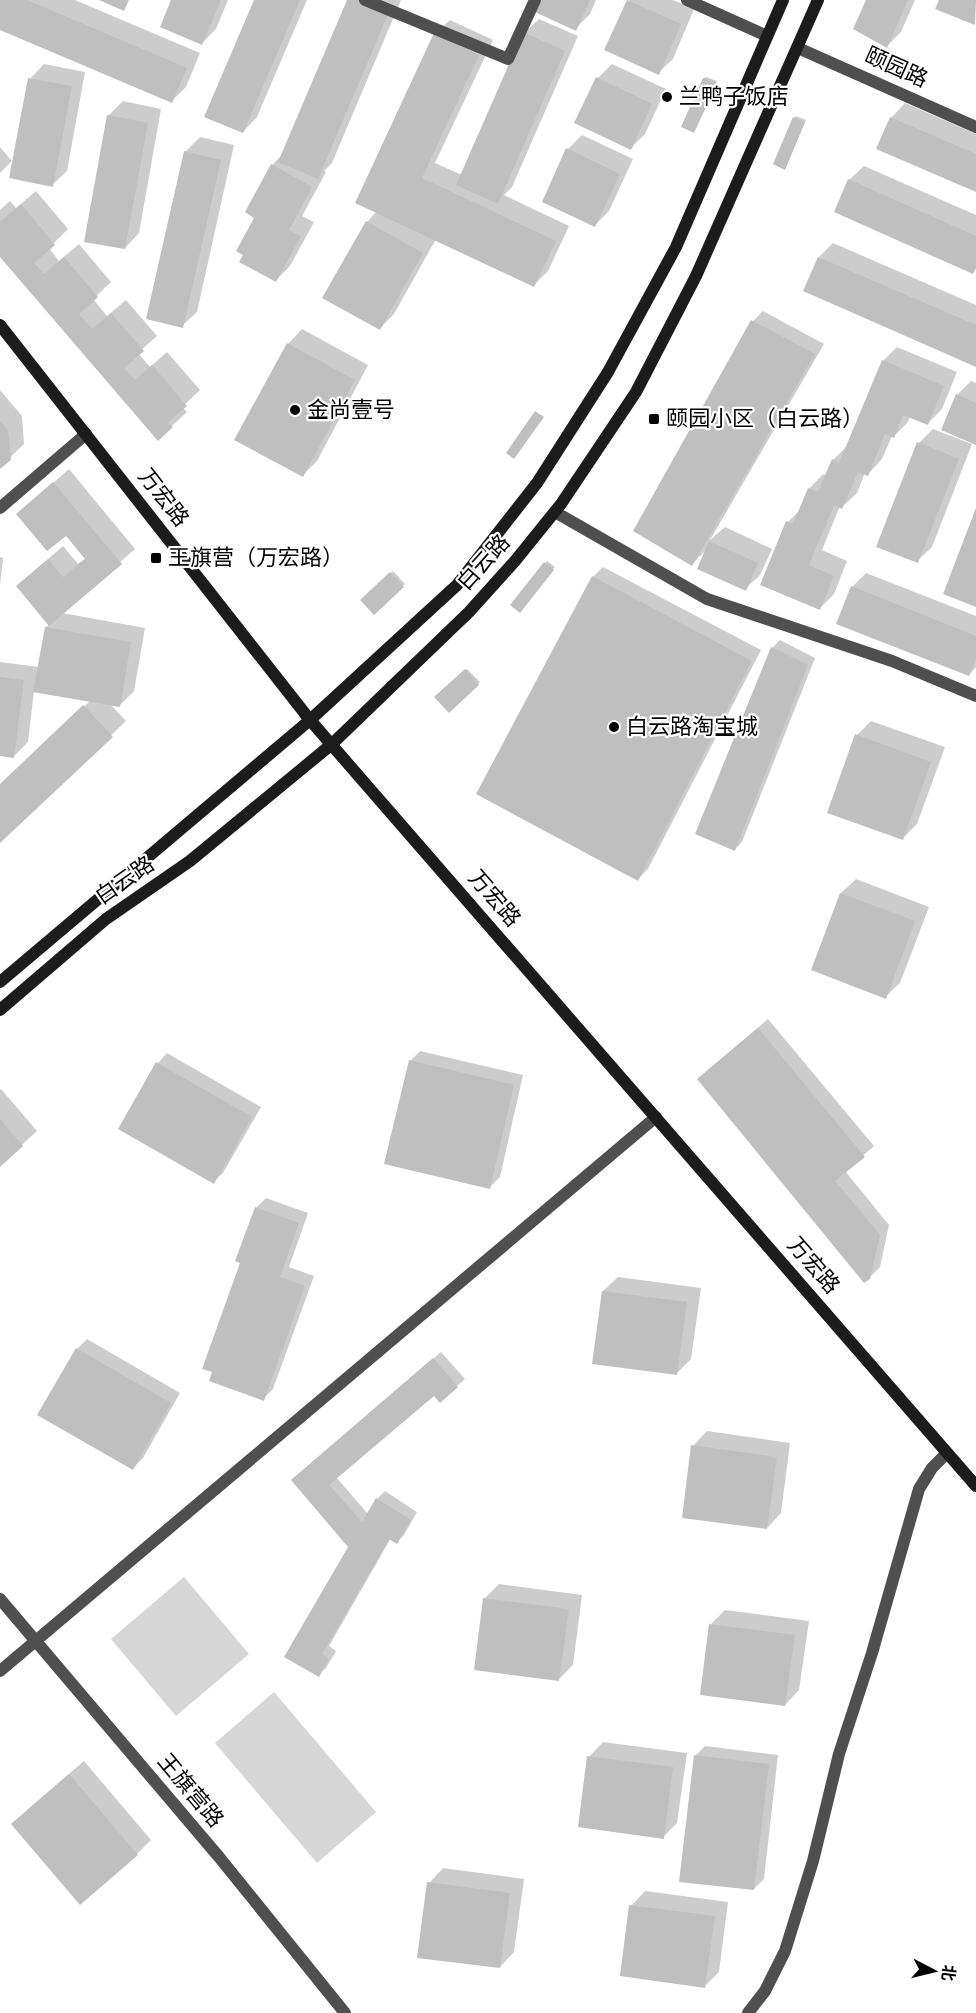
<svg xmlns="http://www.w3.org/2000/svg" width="976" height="2013" font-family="'Sofia Sans Condensed','Noto Sans SC',sans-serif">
	<rect width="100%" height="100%" fill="#fff"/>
	<g fill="#d6d6d6">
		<path d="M184 1577 249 1654 176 1716 111 1639Z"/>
		<path d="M274 1692 376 1812 317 1863 215 1743Z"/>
	</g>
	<g fill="#0003">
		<path d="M0 0H75L200 53 186 87 172 101 0 29Z"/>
		<path d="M173 0H228L216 29 202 43Z"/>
		<path d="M255 0H307L257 117 243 132Z"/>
		<path d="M349 0H401L332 163 324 171 326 172 302 216 314 222 290 266 276 280 256 217 272 165 282 155Z"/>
		<path d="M542 0H596L590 14 575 29Z"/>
		<path d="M629 0H673L694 9 673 59 658 73 606 50Z"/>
		<path d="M868 0H915L901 32 887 46Z"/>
		<path d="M539 19 578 36 512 187 504 195 569 226 548 271 534 285 436 239 394 314 380 328 367 222 377 211 435 34 450 20 493 40 435 163 462 175 524 33Z"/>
		<path d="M44 64 85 72 67 171 52 185 30 79Z"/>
		<path d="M612 64 666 89 645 134 630 149 598 78Z"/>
		<path d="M706 77 717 81 694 131 704 78Z"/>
		<path d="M123 101 161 109 139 233 125 248 108 116Z"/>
		<path d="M905 103 976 134V190L891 118Z"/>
		<path d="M796 116 806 120 785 168 794 118Z"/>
		<path d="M582 135 633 159 609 211 595 225 568 149Z"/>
		<path d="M200 137 234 145 197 312 182 326 185 152Z"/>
		<path d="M0 147 12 161 0 173Z"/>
		<path d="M864 166 976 215V269L972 273 849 180Z"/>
		<path d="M36 191 68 229 49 248 59 261 79 244 111 282 93 299 107 316 126 300 157 336 138 353 150 367 167 352 200 390 182 407 187 412 158 439 0 255V210L10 201 16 208Z"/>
		<path d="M833 243 976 305V365L819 257Z"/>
		<path d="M763 311 824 344 710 540 725 527 772 549 760 575 745 589 706 550 692 564 635 530 753 321Z"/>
		<path d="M302 329 368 365 317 461 302 476 288 344Z"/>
		<path d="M897 347 957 372 942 409 927 424 910 416 908 422 894 436H892L882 459 868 474 865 473 857 493 842 507 840 506 822 550 847 561 834 594 819 609 788 522 800 510 809 489 823 474 827 476 833 460 847 446 883 361Z"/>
		<path d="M971 381 976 383V443L957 395Z"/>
		<path d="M0 390 22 416 24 444 0 467Z"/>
		<path d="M933 429 972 444 932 547 917 561 919 443Z"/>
		<path d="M69 469 135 549 62 613 145 628 134 691 119 706 110 704 126 721 0 841V785L90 701 34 691 28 742 14 756 0 754V662L39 667 46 627 50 624 33 572 63 546 78 564 86 558 66 533 18 514Z"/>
		<path d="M0 557 3 558 0 585Z"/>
		<path d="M547 561 555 567 520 611 512 604Z"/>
		<path d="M603 567 761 650 648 869 638 879 593 577Z"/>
		<path d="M393 571 405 584 374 613 362 600Z"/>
		<path d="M866 573 976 616V667L969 675 852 587Z"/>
		<path d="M780 640 815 658 742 842 735 849 772 648Z"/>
		<path d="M467 669 480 682 449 711 436 697Z"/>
		<path d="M871 721 945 747 917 824 903 838 857 735Z"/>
		<path d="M856 879 929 907 900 983 885 997 841 893Z"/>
		<path d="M768 1019 874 1146 845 1171 889 1225 880 1267 869 1278 709 1069Z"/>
		<path d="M420 1051 523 1075 500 1177 490 1187 410 1061Z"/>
		<path d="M167 1053 261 1107 223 1173 213 1182 120 1129 158 1063Z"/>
		<path d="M1 1089 37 1131 0 1165V1090Z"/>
		<path d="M266 1198 308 1213 289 1267 314 1276 273 1389 263 1399 242 1262 256 1208Z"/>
		<path d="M618 1277 701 1288 691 1359 677 1373 603 1291Z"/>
		<path d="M87 1339 180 1393 143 1458 133 1468 77 1349Z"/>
		<path d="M441 1352 465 1379 440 1401 434 1394 336 1477 368 1514 377 1499 385 1491 417 1512 404 1535 397 1542 391 1538 329 1646 336 1651 326 1668 318 1675 286 1656 350 1546 300 1473Z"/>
		<path d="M707 1431 790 1443 781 1513 767 1528 693 1446Z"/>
		<path d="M499 1584 582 1595 573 1665 559 1679 484 1599Z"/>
		<path d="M725 1610 809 1621 799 1690 785 1705 711 1624Z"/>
		<path d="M603 1742 687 1753 677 1823 663 1837 589 1757Z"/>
		<path d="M705 1746 778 1755 764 1879 754 1889 695 1756Z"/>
		<path d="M84 1761 151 1840 137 1854 27 1810Z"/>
		<path d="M443 1868 524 1879 514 1952 500 1967 429 1883Z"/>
		<path d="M645 1891 728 1902 719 1972 705 1986 631 1906Z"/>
	</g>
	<g fill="#bfbfbf">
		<path d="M0 0H27L187 68 172 103 0 30Z"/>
		<path d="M99 0H129L124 11Z"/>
		<path d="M171 0H221L202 45 160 27Z"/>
		<path d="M254 0H300L243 133 204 117Z"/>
		<path d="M347 0H360L389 12 318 179 278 162Z"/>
		<path d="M541 0H590L576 31 535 12Z"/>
		<path d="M627 0 681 24 659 75 604 50Z"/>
		<path d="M866 0H908L887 48 853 29Z"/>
		<path d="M939 0H976L975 25 935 9Z"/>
		<path d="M523 32 565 51 498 204 456 185Z"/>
		<path d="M434 33 479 55 422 178 556 241 534 287 355 203Z"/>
		<path d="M596 77 652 104 631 150 574 123Z"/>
		<path d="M28 78 72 86 53 187 9 178Z"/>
		<path d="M703 78 717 83 694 133 681 127Z"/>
		<path d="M107 115 148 123 125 249 84 242Z"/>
		<path d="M793 117 805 122 785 170 773 164Z"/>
		<path d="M890 117 976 154V192L876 149Z"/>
		<path d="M566 148 620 174 595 227 542 202Z"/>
		<path d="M184 151 221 160 183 328 146 319Z"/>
		<path d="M271 164 312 187 289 230 301 236 276 282 239 262 243 255 236 251 254 218 245 212Z"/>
		<path d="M848 179 976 236V267L973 274 834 212Z"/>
		<path d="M21 204 55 245 34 263 44 274 64 257 98 297 79 314 92 329 111 313 144 351 124 368 135 380 152 365 187 406 168 422 173 427 158 441 0 257V222Z"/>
		<path d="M366 221 423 253 380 330 322 298Z"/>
		<path d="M818 257 976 325V367L803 291Z"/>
		<path d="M751 320 815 354 692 566 633 531Z"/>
		<path d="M287 343 355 380 303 477 234 440Z"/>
		<path d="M882 360 944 386 928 425 903 415 894 438 885 434 868 476 858 472 842 509 834 505 809 565 834 576 820 610 760 585 786 521 793 524 808 488 818 492 832 459 839 463Z"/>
		<path d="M956 394 976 403V445L941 430Z"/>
		<path d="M535 411 544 417 514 459 506 453Z"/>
		<path d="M0 421 8 430 11 460 0 469Z"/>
		<path d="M917 442 959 459 918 563 876 547Z"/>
		<path d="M53 482 122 564 49 626 16 586 48 559 63 577 85 559 66 536 47 551 16 514Z"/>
		<path d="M976 508V607L943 594Z"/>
		<path d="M709 541 758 563 746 591 697 569Z"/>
		<path d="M544 562 554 570 520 613 510 605Z"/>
		<path d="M390 572 404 587 374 615 360 600Z"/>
		<path d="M592 576 752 661 638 881 476 794Z"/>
		<path d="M851 586 976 636V659L969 676 836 624Z"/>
		<path d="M45 627 131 642 120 707 33 692Z"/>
		<path d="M771 647 808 665 735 851 695 834Z"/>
		<path d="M465 669 479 685 449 713 434 697Z"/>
		<path d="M0 677 24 680 14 758 0 756Z"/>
		<path d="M83 705 113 737 0 843V784Z"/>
		<path d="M855 734 931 762 903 840 827 813Z"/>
		<path d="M840 893 915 921 886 999 811 970Z"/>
		<path d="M758 1028 865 1157 835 1181 880 1235 870 1279 864 1283 697 1079Z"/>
		<path d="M409 1060 514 1085 490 1189 384 1164Z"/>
		<path d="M156 1062 252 1117 214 1184 118 1129Z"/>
		<path d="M0 1119 23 1146 0 1167Z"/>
		<path d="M255 1207 299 1223 280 1277 305 1286 264 1401 209 1381 212 1372 202 1369 240 1263 235 1261Z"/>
		<path d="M602 1291 687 1302 677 1375 592 1364Z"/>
		<path d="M76 1348 171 1403 133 1470 37 1415Z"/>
		<path d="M433 1358 458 1387 440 1403 434 1396 329 1485 362 1522 376 1498 411 1520 397 1544 389 1539 322 1654 329 1659 319 1677 284 1657 348 1547 291 1480Z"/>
		<path d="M691 1445 777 1457 767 1529 682 1518Z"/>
		<path d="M483 1598 569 1609 559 1681 474 1670Z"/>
		<path d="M709 1624 795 1635 785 1706 700 1695Z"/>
		<path d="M694 1755 769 1764 754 1890 679 1882Z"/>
		<path d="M587 1756 673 1767 664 1839 578 1827Z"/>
		<path d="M69 1774 138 1855 80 1905 11 1824Z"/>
		<path d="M427 1882 510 1893 500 1968 417 1958Z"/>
		<path d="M629 1905 715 1916 705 1988 620 1976Z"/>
	</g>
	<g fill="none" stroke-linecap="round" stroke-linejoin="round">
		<g stroke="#4f4f4f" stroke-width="12">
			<path d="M365 0 508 59 535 0"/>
			<path d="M687 0 767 36"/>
			<path d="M798 48 976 127"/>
			<path d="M0 508 86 434"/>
			<path d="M555 512 707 599 892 661 976 696"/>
			<path d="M0 1599 219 1857 345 2013"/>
			<path d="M0 1671 656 1117"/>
			<path d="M748 2013 765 1991 785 1951 813 1861 839 1754 872 1653 919 1489 932 1468 947 1453"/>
		</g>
		<g stroke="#1c1c1c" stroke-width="12">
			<path d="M0 325 310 720 976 1486"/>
			<path d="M0 982 310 720 457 585 537 483 608 372 676 247 783 0"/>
			<path d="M0 1010 106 919 190 861 332 744 469 612 515 561 561 504 636 392 696 276 818 0"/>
		</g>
	</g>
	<g fill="#000" stroke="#fff" stroke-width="2">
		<circle cx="667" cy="97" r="6"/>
		<circle cx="295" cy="410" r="6"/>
		<rect x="648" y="413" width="12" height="12" rx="3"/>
		<rect x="150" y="552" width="12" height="12" rx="3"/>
		<circle cx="614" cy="727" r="6"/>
	</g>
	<g text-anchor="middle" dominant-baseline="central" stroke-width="4.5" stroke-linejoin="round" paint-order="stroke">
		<g font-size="22" fill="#000" stroke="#fff">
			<text transform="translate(896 68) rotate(24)">颐园路</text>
			<text transform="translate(163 498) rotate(52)">万宏路</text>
			<text transform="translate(484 563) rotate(-48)">白云路</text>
			<text transform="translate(125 881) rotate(-35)">白云路</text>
			<text transform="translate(494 899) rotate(49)">万宏路</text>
			<text transform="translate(813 1266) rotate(49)">万宏路</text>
			<text transform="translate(190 1791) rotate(50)">王旗营路</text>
		</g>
		<g font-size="22" fill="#000" stroke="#fff" text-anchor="start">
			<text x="679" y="97">兰鸭子饭店</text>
			<text x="307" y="410">金尚壹号</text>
			<text x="666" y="419">颐园小区（白云路）</text>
			<text x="168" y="558">王旗营（万宏路）</text>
			<text x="626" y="727">白云路淘宝城</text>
		</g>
	</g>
	<g transform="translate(934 1971) rotate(97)" stroke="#ffffff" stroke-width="4.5" paint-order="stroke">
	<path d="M0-4.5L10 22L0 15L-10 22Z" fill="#000000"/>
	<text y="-9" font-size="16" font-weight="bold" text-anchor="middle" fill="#000000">北</text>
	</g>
</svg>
